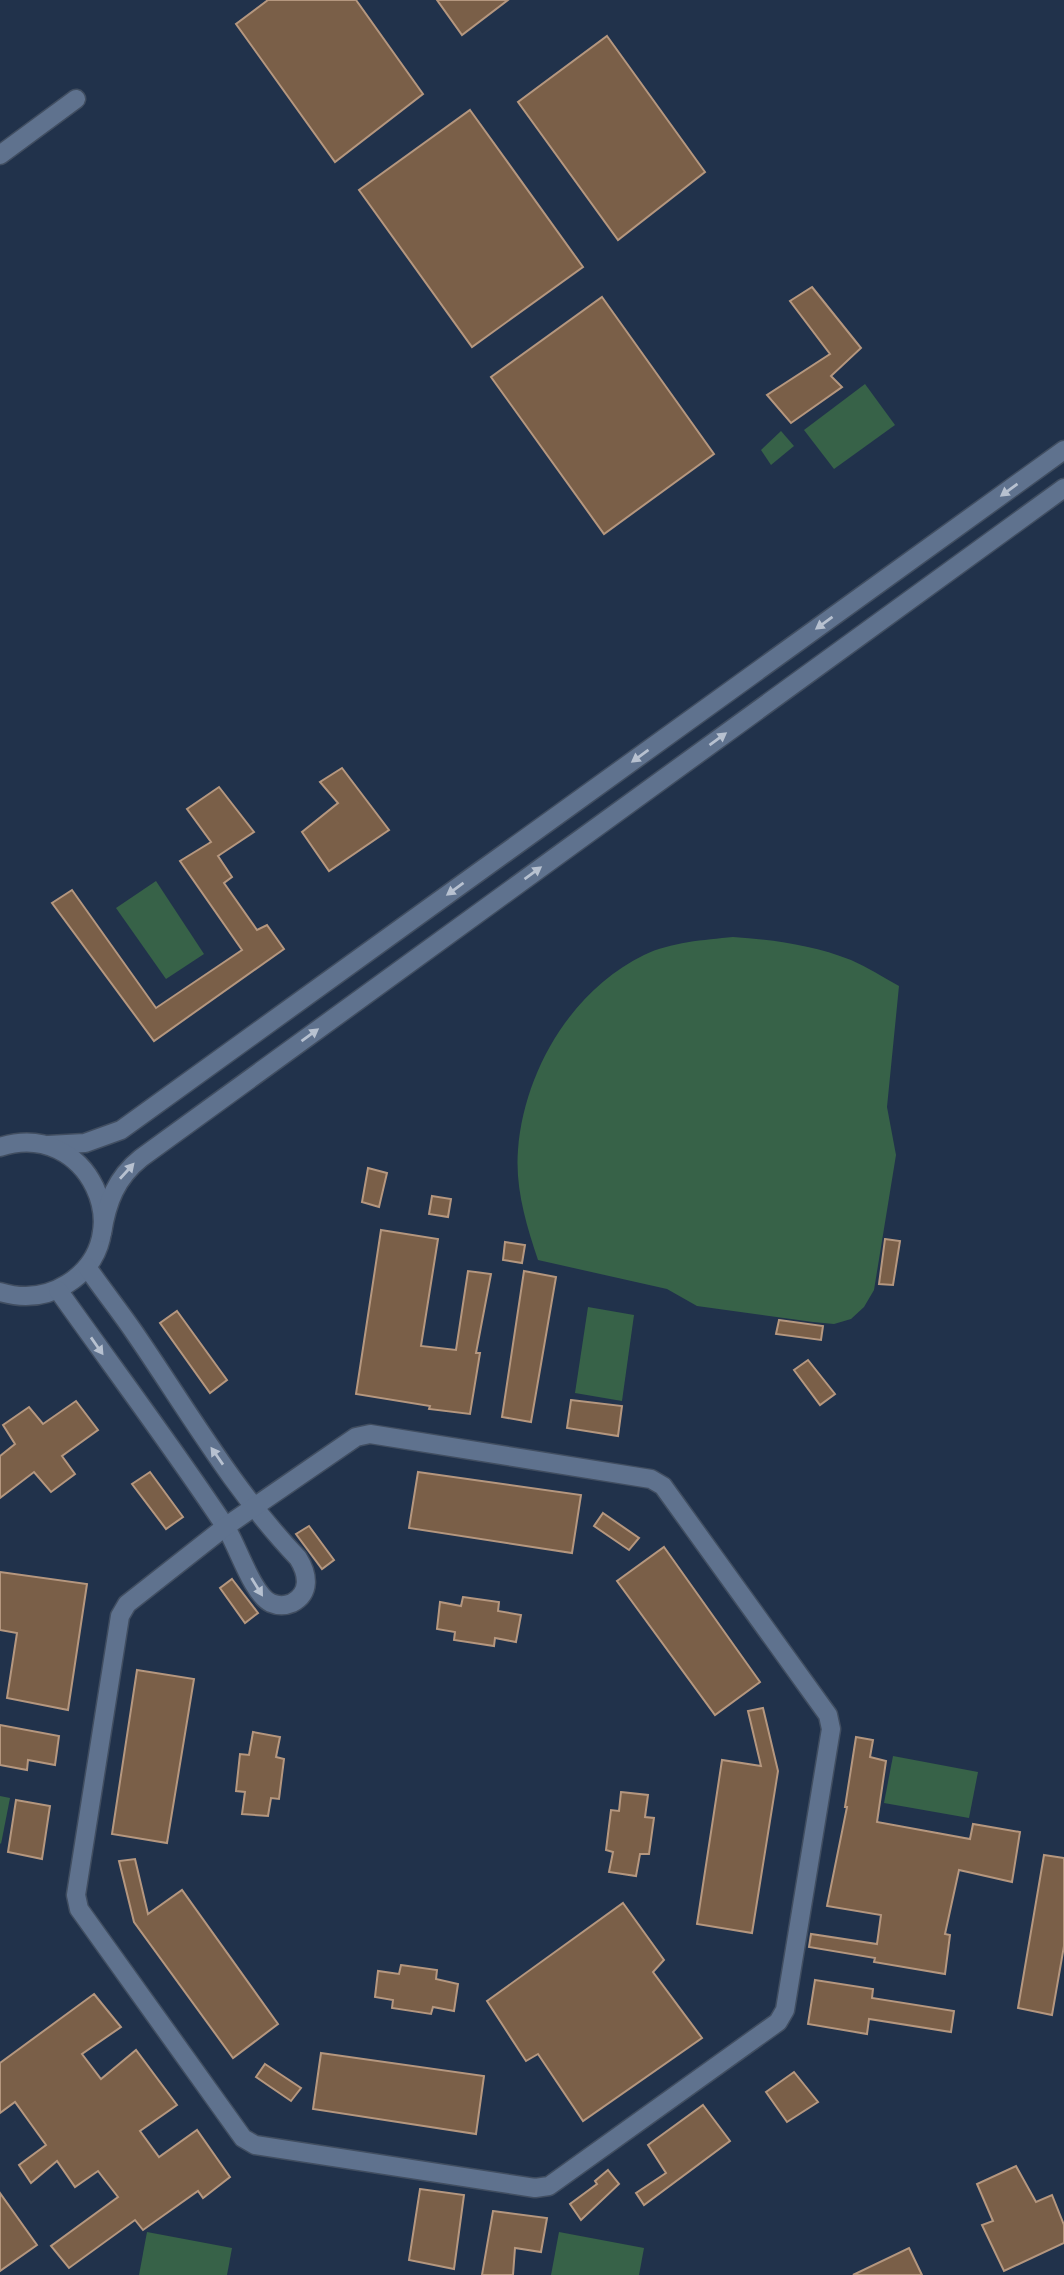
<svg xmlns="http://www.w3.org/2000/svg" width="1064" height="2275" font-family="Quicksand,sans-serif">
	<rect width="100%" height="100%" fill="#21324b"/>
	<g fill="#376248">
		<path d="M865 384 895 425 834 469 804 430Z"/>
		<path d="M781 431 794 446 771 465 761 450Z"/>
		<path d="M156 881 204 954 166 979 116 908Z"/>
		<path d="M733 937C774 940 812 945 851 960 867 967 883 977 899 986L887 1107 896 1155 874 1290 864 1307 851 1319 834 1324 813 1322 697 1306 667 1289 538 1260C526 1224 515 1188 518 1150 524 1071 572 990 644 955 671 942 704 940 733 937Z"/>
		<path d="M588 1307 634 1315 622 1401 575 1393Z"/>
		<path d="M893 1756 978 1772 969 1818 884 1803Z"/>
		<path d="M0 1796 10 1798 1 1844 0 1843Z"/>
		<path d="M147 2232 232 2248 227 2275H139Z"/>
		<path d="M559 2232 644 2248 639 2275H551Z"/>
	</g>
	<g fill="#7a5f48" stroke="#b5977f" stroke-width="2">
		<path d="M268 0H356L423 94 335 162 236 24Z"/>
		<path d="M437 0H508L462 35Z"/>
		<path d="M607 36 705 172 618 240 518 102Z"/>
		<path d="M470 110 583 267 472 347 359 190Z"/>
		<path d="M812 287 861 348 831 376 842 387 791 423 767 395 830 354 790 301Z"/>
		<path d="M602 297 714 454 604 534 491 377Z"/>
		<path d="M342 768 389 830 329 871 302 832 338 803 320 782Z"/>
		<path d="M219 787 254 832 218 856 232 877 224 883 257 930 267 925 284 949 154 1041 52 903 72 890 156 1008 242 950 180 861 211 842 187 809Z"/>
		<path d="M368 1168 387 1173 379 1207 362 1202Z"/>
		<path d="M432 1196 451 1199 448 1217 429 1214Z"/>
		<path d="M381 1230 438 1239 421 1346 456 1350 468 1271 491 1274 476 1353H480L470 1414 429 1409 430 1406 356 1394Z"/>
		<path d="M885 1239 900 1241 893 1285 879 1284Z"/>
		<path d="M505 1242 525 1245 522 1263 503 1260Z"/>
		<path d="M524 1271 556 1277 531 1422 502 1417Z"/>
		<path d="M177 1311 227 1380 210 1393 160 1323Z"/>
		<path d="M779 1320 823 1326 821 1340 776 1334Z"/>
		<path d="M808 1360 835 1394 820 1405 794 1370Z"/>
		<path d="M571 1400 622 1406 618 1436 567 1428Z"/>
		<path d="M76 1401 98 1430 62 1456 75 1474 51 1492 34 1472 0 1498V1456L15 1444 3 1425 29 1407 43 1424Z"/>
		<path d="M150 1472 183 1517 166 1529 132 1484Z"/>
		<path d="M418 1472 581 1495 572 1553 409 1528Z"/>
		<path d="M603 1513 639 1538 629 1550 594 1526Z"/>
		<path d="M309 1526 334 1560 322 1569 296 1534Z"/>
		<path d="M664 1547 760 1682 715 1715 617 1581Z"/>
		<path d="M0 1572 87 1584 68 1710 7 1698 17 1633 0 1630Z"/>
		<path d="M232 1579 258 1613 245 1623 220 1588Z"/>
		<path d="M463 1597 499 1602 498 1611 521 1615 516 1642 495 1638 494 1646 454 1640 455 1632 437 1629 440 1602 461 1606Z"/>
		<path d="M137 1670 194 1679 167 1843 112 1834Z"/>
		<path d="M763 1708 778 1771 752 1933 697 1924 722 1760 761 1766 748 1711Z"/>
		<path d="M0 1725 59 1736 55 1765 28 1760 27 1770 0 1765Z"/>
		<path d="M253 1732 280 1737 276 1757 284 1759 279 1799 271 1798 268 1816 242 1814 245 1792 236 1791 240 1754 249 1755Z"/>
		<path d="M856 1737 873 1740 870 1757 886 1761 877 1822 970 1839 973 1824 1020 1832 1012 1882 959 1870 945 1934 950 1935 945 1974 874 1962 875 1958 809 1947 811 1934 877 1944 881 1915 827 1906 847 1807H845Z"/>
		<path d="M621 1792 648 1795 645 1817 654 1818 649 1854H640L636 1876 609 1872 613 1852 606 1850 611 1810 619 1811Z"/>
		<path d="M16 1800 50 1806 42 1859 8 1852Z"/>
		<path d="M1044 1855 1064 1858V1946L1052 2015 1018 2008Z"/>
		<path d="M135 1859 148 1914 182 1890 278 2024 233 2058 134 1922 119 1861Z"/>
		<path d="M623 1903 664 1960 653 1972 702 2038 583 2121 538 2054 526 2061 487 2001Z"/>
		<path d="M401 1965 437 1970 436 1979 458 1984 454 2011 433 2007 431 2014 392 2008 393 2000 375 1997 378 1971 399 1974Z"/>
		<path d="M815 1980 873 1989 872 1998 954 2011 951 2032 869 2019 867 2034 808 2024Z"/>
		<path d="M94 1994 121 2027 82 2054 101 2079 136 2050 177 2105 140 2131 159 2157 197 2130 230 2177 203 2198 198 2191 143 2230 135 2220 69 2268 51 2246 118 2197 98 2171 75 2187 57 2161 31 2183 19 2165 46 2145 15 2102 0 2113V2063Z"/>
		<path d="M321 2053 484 2076 476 2134 313 2109Z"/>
		<path d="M265 2064 301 2088 291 2101 256 2077Z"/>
		<path d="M794 2072 818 2102 787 2122 766 2092Z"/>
		<path d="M703 2105 730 2141 644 2205 636 2193 666 2173 648 2145Z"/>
		<path d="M1016 2166 1036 2202 1052 2195 1064 2225V2243L1004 2271 982 2225 993 2221 977 2184Z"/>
		<path d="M608 2170 619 2184 581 2220 570 2204 597 2184 595 2181Z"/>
		<path d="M420 2189 464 2195 454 2269 409 2260Z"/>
		<path d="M0 2193 37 2245 0 2271Z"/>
		<path d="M493 2211 547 2218 541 2252 515 2248 513 2275H482Z"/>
		<path d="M909 2248 922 2275H853Z"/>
	</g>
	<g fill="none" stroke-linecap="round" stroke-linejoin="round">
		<g stroke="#414e61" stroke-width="21">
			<g id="minor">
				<path d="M0 155 76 99"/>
				<path d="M48 1145 85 1143 121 1130 1064 450"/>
				<path d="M0 1147C87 1118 143 1237 67 1284 46 1297 23 1299 0 1292"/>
				<path d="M102 1233C107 1202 116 1178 141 1158L1064 488"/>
				<path d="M58 1290C114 1369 172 1446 225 1526 238 1546 252 1594 271 1603 278 1606 285 1606 292 1603 311 1593 308 1574 298 1558 233 1490 187 1409 134 1332 119 1310 102 1289 87 1267"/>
				<path d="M370 1434 651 1479 663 1486 828 1715 831 1729 785 2010 778 2022 549 2186 535 2188 255 2145 243 2138 79 1909 76 1895 120 1616 127 1604 225 1527 356 1437Z"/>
			</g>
		</g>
		<use href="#minor" stroke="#5f728e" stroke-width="18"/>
	</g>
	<defs><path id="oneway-solid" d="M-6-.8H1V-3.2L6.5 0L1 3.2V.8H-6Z" transform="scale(1.75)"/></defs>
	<g fill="#b7c1d0">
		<use href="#oneway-solid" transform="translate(1009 490) rotate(144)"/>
		<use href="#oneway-solid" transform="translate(824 623) rotate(144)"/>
		<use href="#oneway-solid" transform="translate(718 739) rotate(-36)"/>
		<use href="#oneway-solid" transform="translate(640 756) rotate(144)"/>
		<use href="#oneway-solid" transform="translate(533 873) rotate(-36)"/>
		<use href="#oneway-solid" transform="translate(455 889) rotate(144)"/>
		<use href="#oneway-solid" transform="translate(310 1035) rotate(-36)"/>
		<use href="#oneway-solid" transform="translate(127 1171) rotate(-48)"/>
		<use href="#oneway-solid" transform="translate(97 1346) rotate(55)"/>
		<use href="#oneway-solid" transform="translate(217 1456) rotate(-125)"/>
		<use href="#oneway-solid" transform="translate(257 1587) rotate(58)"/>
	</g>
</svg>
